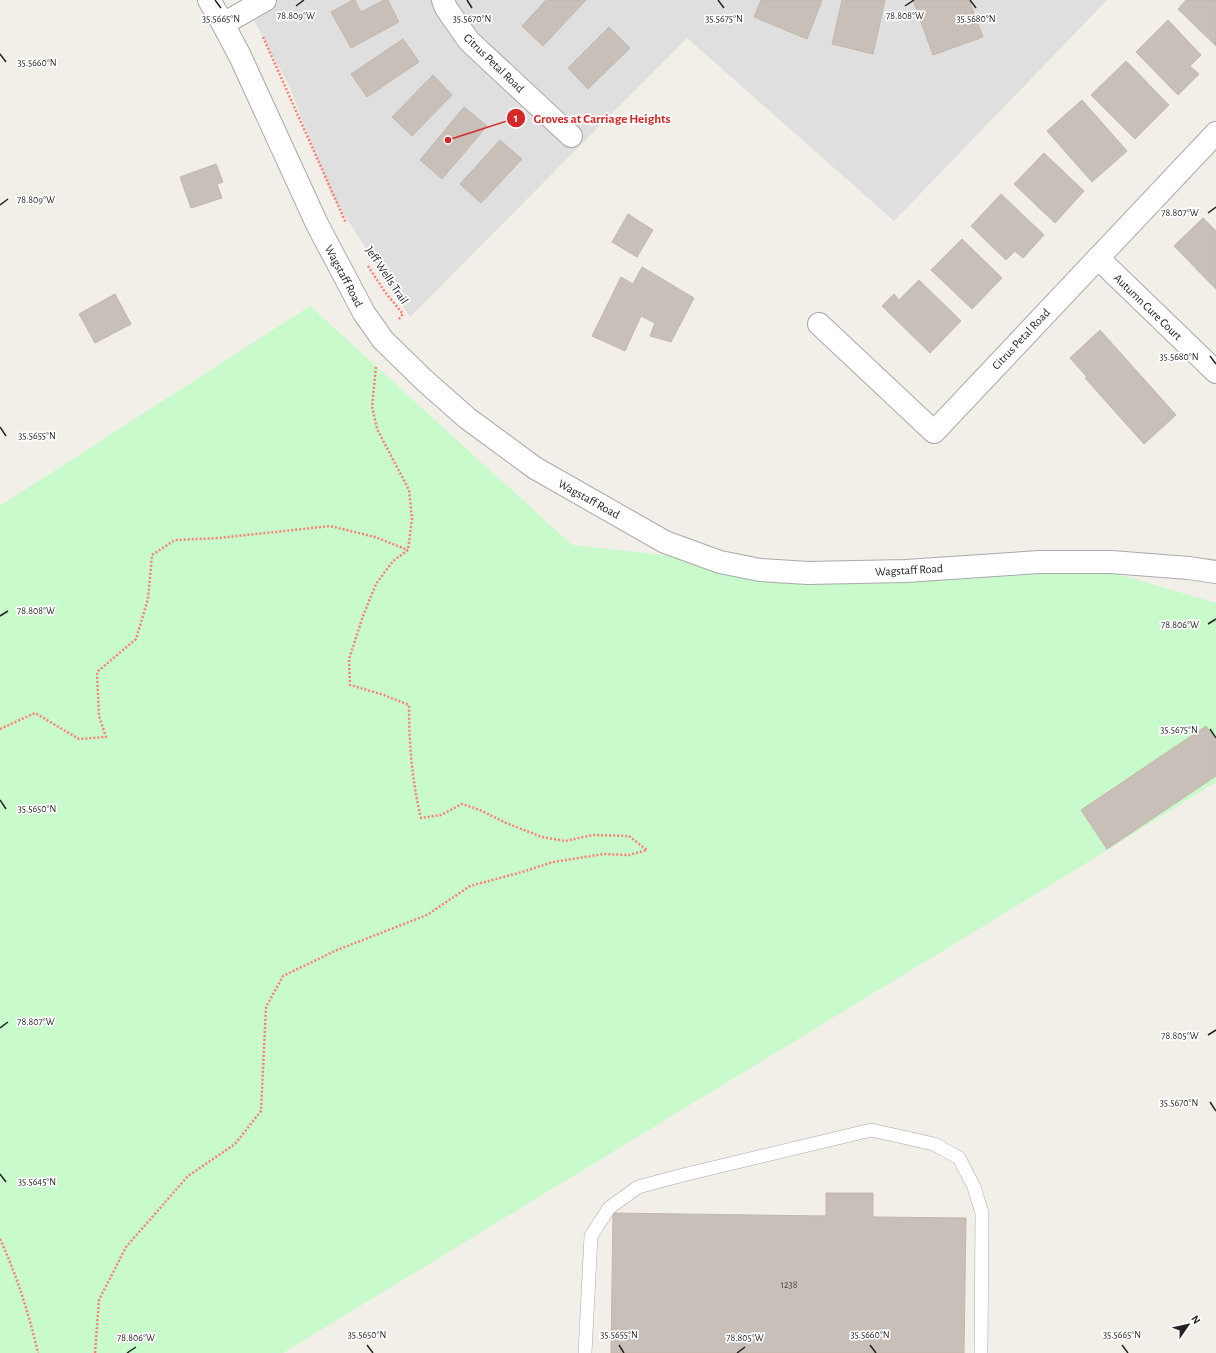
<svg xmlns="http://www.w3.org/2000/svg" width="1216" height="1353" font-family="'Alegreya Sans',sans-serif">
	<rect width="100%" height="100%" fill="#f2efe9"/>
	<path fill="#e0dfdf" d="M243 0H1107L894 221 687 38 410 317 331 194 289 86Z"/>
	<path fill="#c8facc" d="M310 306 572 545 849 575 1107 571 1216 603V782L1054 883 283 1353H0V506Z"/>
	<g fill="#c7bfb8" stroke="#c4b6ab">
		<path d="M353 0H355L361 12 384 0H388L399 22 351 48 331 12Z"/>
		<path d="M546 0H586L543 46 522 26Z"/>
		<path d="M761 0H822L807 39 754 17Z"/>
		<path d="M842 0H885L873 54 832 44Z"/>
		<path d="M913 0H969L983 37 933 55Z"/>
		<path d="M1186 0H1216V46L1178 9Z"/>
		<path d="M1168 20 1201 55 1190 66 1199 74 1178 95 1136 52Z"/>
		<path d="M609 27 630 48 588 89 568 68Z"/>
		<path d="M403 39 419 62 367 97 351 74Z"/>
		<path d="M1126 61 1169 105 1135 139 1091 95Z"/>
		<path d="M433 75 452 95 412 136 392 117Z"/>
		<path d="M1082 100 1127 151 1092 182 1047 131Z"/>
		<path d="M464 107 487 126 442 179 420 160Z"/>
		<path d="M500 140 522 159 481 203 460 184Z"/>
		<path d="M1044 153 1084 191 1055 223 1014 184Z"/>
		<path d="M216 164 223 182 217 184 222 198 191 208 180 177Z"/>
		<path d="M1001 194 1044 235 1023 258 1015 251 1006 260 971 226Z"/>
		<path d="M628 214 653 230 637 257 612 242Z"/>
		<path d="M1203 218 1216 231V289L1174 246Z"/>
		<path d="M962 239 1002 278 972 309 931 270Z"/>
		<path d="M642 267 694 298 671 342 650 336 655 323 641 316 625 351 592 336 621 277 633 284Z"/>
		<path d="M919 280 961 321 930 353 882 306 894 294 899 300Z"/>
		<path d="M115 294 131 324 95 343 79 314Z"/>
		<path d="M1100 330 1176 415 1144 444 1085 378 1087 377 1070 358Z"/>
		<path d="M1206 726 1216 741V776L1107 849 1081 810Z"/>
		<path d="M826 1193H873V1217L966 1218 964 1353H611L613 1213 826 1216Z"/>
	</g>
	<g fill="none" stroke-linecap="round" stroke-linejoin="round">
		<g stroke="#a9a9a9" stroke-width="14">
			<path id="service" d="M585 1353 591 1236 609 1208 638 1187 683 1175 871 1130 934 1144 959 1158 974 1187 982 1213 981 1353"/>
		</g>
		<g stroke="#a9a9a9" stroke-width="24">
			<g id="minor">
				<path d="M209 0 223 24 240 56 317 224 364 313 383 340 424 380 467 418 535 468 665 542 720 562 760 570 808 573 906 571 1039 562H1111L1189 568 1216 572"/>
				<path d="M443 0 446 8 469 41 571 136"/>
				<path d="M223 24 265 0"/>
				<path d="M1098 258 1216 372"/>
				<path d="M819 324 934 432 1216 133"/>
			</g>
		</g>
		<g stroke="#fa8072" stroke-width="2.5" stroke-dasharray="2 2" stroke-linecap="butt">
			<path d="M263 37 346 223"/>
			<path d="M368 266 385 292 403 314 398 320"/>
			<path d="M376 367 372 406 377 429 409 490 412 519 408 550"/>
			<path d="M0 729 35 713 79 739 106 737 99 716 97 672 136 639 148 599 152 555 175 540 219 538 330 526 375 537 408 550"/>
			<path d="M0 1239C17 1276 29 1314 38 1353"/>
			<path d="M95 1353 99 1300 126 1247 188 1176 235 1144 261 1111 266 1007 283 976 337 950 427 915 470 886 522 872 553 862 604 854 629 855 647 850 629 836 593 835 565 841 542 837 506 823 480 810 462 804 441 815 421 818C412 781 409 744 409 705L384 695 350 685 349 659 363 616 376 584 393 561 408 550"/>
		</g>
		<use href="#service" stroke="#fff" stroke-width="13"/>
		<use href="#minor" stroke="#fff" stroke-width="22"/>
	</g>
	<path fill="none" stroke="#222" stroke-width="1.5" d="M215 0 221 8M467 0 472 8M718 0 724 8M970 0 976 8M296 6 304 0M905 6 914 0M0 54 6 62M0 205 8 199M1208 213 1216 207M1210 356 1216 364M0 427 6 436M0 616 8 611M1208 624 1216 619M1210 729 1216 738M0 800 6 809M0 1028 8 1022M1208 1035 1216 1030M1210 1102 1216 1111M0 1174 6 1182M367 1345 373 1353M619 1345 624 1353M870 1345 876 1353M1122 1345 1128 1353M127 1353 136 1347M737 1353 745 1347"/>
	<g text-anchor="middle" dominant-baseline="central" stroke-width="3.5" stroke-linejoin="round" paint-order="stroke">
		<g font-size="10" fill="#4b4948">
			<text x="789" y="1285">1238</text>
		</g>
		<g font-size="12" fill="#222" stroke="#fff">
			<text transform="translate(494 63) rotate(44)">Citrus Petal Road</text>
			<text transform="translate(387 275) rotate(56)">Jeff Wells Trail</text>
			<text transform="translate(344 276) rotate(62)">Wagstaff Road</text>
			<text transform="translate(1148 307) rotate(44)">Autumn Cure Court</text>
			<text transform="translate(1021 339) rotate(-47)">Citrus Petal Road</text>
			<text transform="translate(589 499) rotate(29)">Wagstaff Road</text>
			<text transform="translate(909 570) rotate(-3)">Wagstaff Road</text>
		</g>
	</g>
	<g font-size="10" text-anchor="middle" fill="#222" stroke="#fff" stroke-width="3.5" stroke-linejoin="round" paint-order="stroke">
		<text x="296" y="19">78.809°W</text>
		<text x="905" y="19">78.808°W</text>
		<text x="221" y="22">35.5665°N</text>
		<text x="472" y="22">35.5670°N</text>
		<text x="724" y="22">35.5675°N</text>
		<text x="976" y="22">35.5680°N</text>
		<text x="37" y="66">35.5660°N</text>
		<text x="36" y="203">78.809°W</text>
		<text x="1180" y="216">78.807°W</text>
		<text x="1179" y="360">35.5680°N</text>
		<text x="37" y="439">35.5655°N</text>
		<text x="36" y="614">78.808°W</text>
		<text x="1180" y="628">78.806°W</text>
		<text x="1179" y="733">35.5675°N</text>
		<text x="37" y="812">35.5650°N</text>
		<text x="36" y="1025">78.807°W</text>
		<text x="1180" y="1039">78.805°W</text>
		<text x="1179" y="1106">35.5670°N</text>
		<text x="37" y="1185">35.5645°N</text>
		<text x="367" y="1338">35.5650°N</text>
		<text x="619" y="1338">35.5655°N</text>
		<text x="870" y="1338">35.5660°N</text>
		<text x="1122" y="1338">35.5665°N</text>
		<text x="136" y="1341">78.806°W</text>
		<text x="745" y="1341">78.805°W</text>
	</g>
	<path fill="none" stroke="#d62828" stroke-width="1.5" d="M448 140L516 118"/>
	<g fill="#d62828" stroke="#fff" stroke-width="1.5">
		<circle cx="448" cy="140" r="4"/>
		<circle cx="516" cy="118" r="10"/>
	</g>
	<g font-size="12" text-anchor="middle" font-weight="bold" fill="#fff">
		<text x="516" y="122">1</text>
	</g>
	<g font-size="13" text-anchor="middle" font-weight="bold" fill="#d62828" stroke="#fff" stroke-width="3.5" stroke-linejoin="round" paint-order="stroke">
		<text x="602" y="123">Groves at Carriage Heights</text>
	</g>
	<g transform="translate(1188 1325) rotate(56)" stroke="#ffffff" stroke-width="3" paint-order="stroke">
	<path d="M0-3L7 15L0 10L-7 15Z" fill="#222222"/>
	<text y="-6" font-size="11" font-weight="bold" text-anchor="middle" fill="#222222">N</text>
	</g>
</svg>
